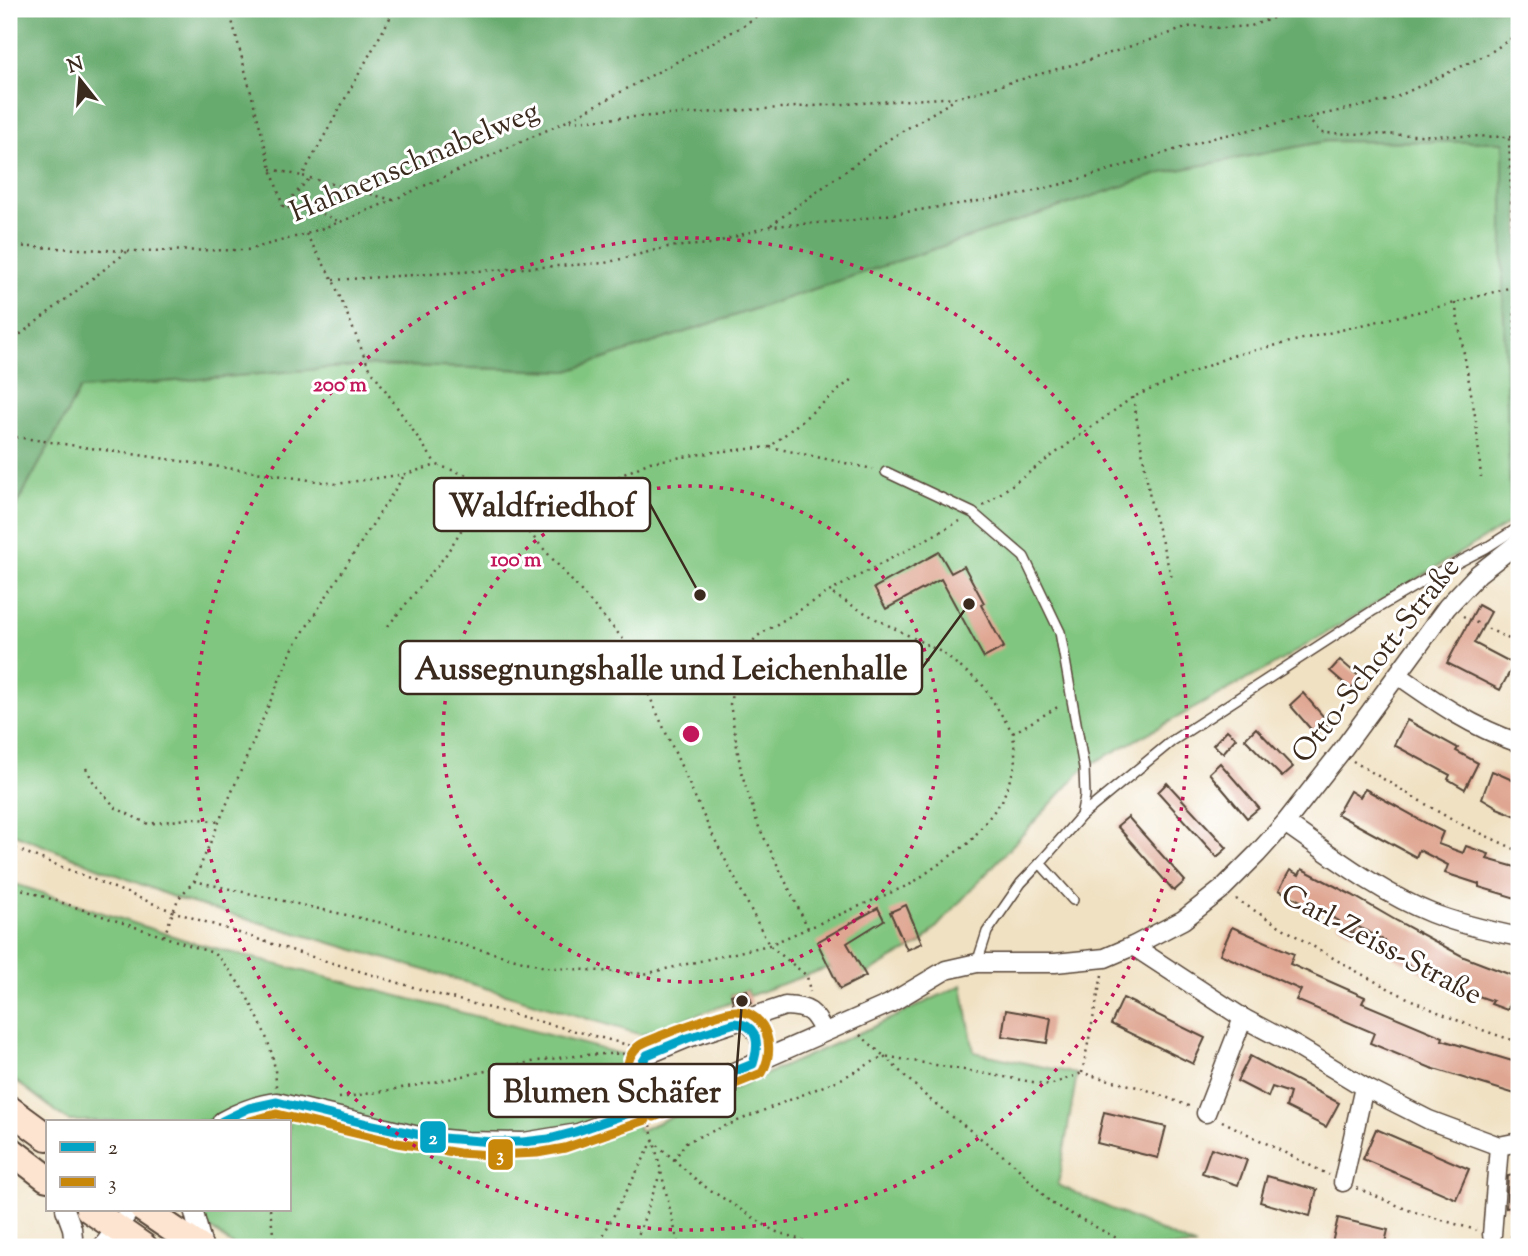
<svg xmlns="http://www.w3.org/2000/svg" width="1528" height="1256" font-family="'Sorts Mill Goudy',serif">
	<rect width="100%" height="100%" fill="#fff"/>
	<filter id="ink" filterUnits="userSpaceOnUse"><feTurbulence type="fractalNoise" baseFrequency=".0143" numOctaves="2"/><feDisplacementMap in="SourceGraphic" scale="14" xChannelSelector="R" yChannelSelector="G"/><feConvolveMatrix kernelMatrix="1 2 1 2 8 2 1 2 1" color-interpolation-filters="sRGB"/></filter>
	<filter id="wash" filterUnits="userSpaceOnUse"><feTurbulence type="fractalNoise" baseFrequency=".00686" numOctaves="4" result="noise"/><feDisplacementMap in="SourceGraphic" scale="28" xChannelSelector="R" yChannelSelector="G"/><feGaussianBlur stdDeviation="1.57" result="paint"/><feColorMatrix in="noise" values="0 0 0 0 0 0 0 0 0 0 0 0 0 0 0 0 0 1.4 0 .05"/><feComposite in="paint" operator="in"/></filter>
	<g filter="url(#wash)">
		<rect width="100%" height="100%" fill="#f0e1c2"/>
		<g fill="#81c680" stroke="#5e784f" stroke-width="2">
			<path d="M1327 141 1503 142V289L1511 522 1270 667 1084 768 922 943C894 956 868 975 840 989L829 967 749 996 747 990 731 995 733 1002 642 1035 435 973 178 899 9 832V519L80 389 368 365 568 371 1162 173Z"/>
			<path d="M9 882 191 942 625 1055 628 1089 639 1131 877 1025 962 985 974 1052 1077 1074 1058 1185 1196 1247H235L185 1209H289V1121H69L9 1076Z"/>
		</g>
		<path fill="#68ab6e" stroke="#526a46" stroke-width="2" d="M42 9H1519V518L1511 522 1503 289V142L1327 141 1162 173 568 371 368 365 80 389 9 519V14Z"/>
		<g id="blocks">
			<g fill="#dfa692">
				<path d="M939 552 951 573 964 566 984 603 981 605 1004 647 984 658 941 579 886 609 874 588Z"/>
				<path d="M1478 605 1491 612 1474 643 1514 664 1500 690 1447 663Z"/>
				<path d="M1340 660 1361 678 1351 689 1330 671Z"/>
				<path d="M1303 693 1329 723 1315 734 1290 705Z"/>
				<path d="M1407 720 1458 748 1456 751 1478 763 1465 789 1448 779 1450 775 1394 745Z"/>
				<path d="M1256 728 1293 767 1282 777 1245 739Z"/>
				<path d="M1227 730 1236 738 1223 753 1213 745Z"/>
				<path d="M1220 763 1259 808 1247 818 1209 773Z"/>
				<path d="M1492 771 1519 783V817L1497 808V807L1482 798Z"/>
				<path d="M1167 783 1227 848 1217 857 1158 792Z"/>
				<path d="M1365 789 1414 816V817L1443 832 1438 844 1463 853 1466 846 1489 854 1487 859 1519 868V899L1479 887V884L1445 873 1448 865 1419 850 1416 857 1337 814 1350 791 1360 797Z"/>
				<path d="M1128 817 1185 881 1174 891 1117 826Z"/>
				<path d="M1302 869 1352 895 1397 921 1464 957 1519 978V1005L1511 1002 1507 1010 1491 1004 1493 1001 1461 990 1463 987 1432 970 1428 976 1380 949 1385 941 1357 926 1353 933 1337 924 1339 921 1279 890 1290 870 1299 875Z"/>
				<path d="M906 905 922 943 907 950 890 912Z"/>
				<path d="M878 908 884 920 847 943 866 976 840 989 817 942Z"/>
				<path d="M1232 927 1294 954 1290 964 1365 997 1362 1003 1443 1037 1442 1040 1519 1063V1081L1515 1094 1431 1068 1370 1043 1374 1033 1296 1000 1301 990 1220 954Z"/>
				<path d="M747 990 752 1003 735 1009 731 995Z"/>
				<path d="M1123 998 1205 1038 1193 1064 1111 1024Z"/>
				<path d="M1006 1010 1051 1018 1047 1043 1002 1036Z"/>
				<path d="M1250 1056 1339 1103 1326 1127 1286 1107 1290 1093 1272 1087 1268 1097 1237 1081Z"/>
				<path d="M1104 1112 1166 1127 1158 1158 1097 1143Z"/>
				<path d="M1376 1129 1469 1169 1456 1199 1363 1159Z"/>
				<path d="M1211 1148 1247 1160 1238 1185 1202 1173Z"/>
				<path d="M1519 1174V1206L1506 1208 1508 1176Z"/>
				<path d="M1267 1176 1317 1190 1310 1216 1260 1202Z"/>
				<path d="M1338 1218 1388 1230 1384 1247H1349L1332 1243Z"/>
			</g>
		</g>
	</g>
	<g filter="url(#ink)">
		<use href="#blocks" fill-opacity="0" stroke="#564537" stroke-width="2"/>
		<g fill="none" stroke-linecap="round" stroke-linejoin="round">
			<g stroke="#564537" stroke-width="12">
				<g id="lane">
					<path d="M886 472 973 513 1024 557 1060 632 1084 768 1085 796 1081 816"/>
					<path d="M1040 863 1073 900"/>
					<path d="M977 963 987 932 1021 883 1040 863 1081 816 1172 741 1374 610 1430 577 1486 548 1519 527"/>
					<path d="M738 1024C756 1028 759 1046 754 1062"/>
				</g>
			</g>
			<g stroke="#564537" stroke-width="21">
				<g id="street">
					<path d="M1398 675C1439 704 1472 727 1519 743"/>
					<path d="M1285 823C1330 854 1380 893 1431 913 1459 924 1490 931 1519 937"/>
					<path d="M1133 946 1243 1018 1296 1046 1364 1087 1429 1120 1499 1146 1519 1142"/>
					<path d="M646 1108 640 1087 639 1068 647 1055 688 1038 785 1006C810 1007 813 1011 824 1032"/>
					<path d="M1206 1113 1243 1018"/>
					<path d="M222 1121C240 1111 257 1104 277 1102L423 1137 467 1141 524 1142 578 1133 646 1108 753 1064 889 1004 946 970 977 963H1055L1105 958 1133 946 1183 920 1221 890 1257 854 1285 823 1340 753 1447 607 1478 574 1519 542"/>
					<path d="M1343 1182 1364 1087"/>
					<path d="M65 1209 72 1228 74 1247"/>
					<path d="M193 1209 203 1247"/>
					<path d="M1492 1235 1499 1146"/>
					<path d="M102 1247 131 1209"/>
				</g>
			</g>
			<g stroke="#564537" stroke-width="30">
				<g id="secondary">
					<path d="M9 1109 47 1137"/>
					<path d="M9 1149 47 1178"/>
					<path d="M89 1209 144 1247"/>
					<path d="M143 1209 199 1247"/>
				</g>
			</g>
			<g stroke="#564537" stroke-width="2.5" stroke-dasharray="2 5" stroke-linecap="butt">
				<path d="M229 9 271 169 283 207 317 212 340 222"/>
				<path d="M1515 9 1519 14"/>
				<path d="M1307 118 1321 133 1509 137 1514 287 1519 516"/>
				<path d="M570 121 959 97 1089 60 1192 26 1222 28 1251 26 1292 11 1304 9"/>
				<path d="M1509 137H1519"/>
				<path d="M271 169 302 176"/>
				<path d="M393 200 302 176 395 9"/>
				<path d="M283 207 309 179"/>
				<path d="M771 225 891 138 956 99"/>
				<path d="M306 234 333 280 368 365 436 464"/>
				<path d="M9 246 128 251 247 250 306 234 340 222 393 200 567 121 743 26 766 9"/>
				<path d="M333 280 605 263 668 247 711 244 770 226 847 221 1018 195 1070 182 1217 137 1390 100 1488 54 1519 33"/>
				<path d="M1455 303 1476 421 1481 477"/>
				<path d="M9 343 128 251"/>
				<path d="M1133 397 1151 504 1173 582"/>
				<path d="M9 436 337 484 405 474 437 465 467 475 520 522 650 462 715 452 770 447 852 379"/>
				<path d="M770 447 873 469"/>
				<path d="M983 506 1133 397 1231 356 1455 303 1519 285"/>
				<path d="M520 522 624 640 710 830 769 945 807 976 810 992"/>
				<path d="M1463 616 1519 644"/>
				<path d="M388 626 445 556 486 491"/>
				<path d="M1013 733 1061 705"/>
				<path d="M1353 761 1454 821 1519 851"/>
				<path d="M86 768 94 783 116 808 148 824 194 818 219 822"/>
				<path d="M9 846 172 911 306 955 436 994 632 1046"/>
				<path d="M194 881 382 923 545 967 644 974 769 945 911 884 970 842 1002 801 1016 763 1013 733 982 684 941 652 876 619 829 592 960 521"/>
				<path d="M9 885 213 953C238 973 266 1028 273 1059 275 1068 276 1077 276 1087"/>
				<path d="M1236 899C1326 955 1417 1012 1519 1042"/>
				<path d="M808 928 758 825 741 771 730 704 738 663 756 637 829 592"/>
				<path d="M164 936 178 899 194 881 293 648 405 474"/>
				<path d="M1102 975 1082 1073 1145 1089 1191 1107"/>
				<path d="M860 1035 884 1056 1050 1085 1082 1073"/>
				<path d="M339 1098C374 1093 409 1087 444 1080 505 1067 566 1052 629 1054"/>
				<path d="M1222 1121 1329 1175"/>
				<path d="M650 1125 679 1247"/>
				<path d="M674 1160 686 1142 841 1079 884 1056 928 1098 1014 1164 1051 1203 1133 1247"/>
				<path d="M1357 1188 1408 1210 1476 1230"/>
				<path d="M270 1209 273 1233 279 1247"/>
				<path d="M1510 1236 1519 1237"/>
				<path d="M597 1247 653 1141 701 1184 774 1231 822 1247"/>
				<path d="M634 1247 661 1171"/>
			</g>
			<use href="#lane" stroke="#fff" stroke-width="9"/>
			<use href="#street" stroke="#fff" stroke-width="18"/>
			<use href="#secondary" stroke="#fde4d0" stroke-width="26"/>
			<g stroke="#fff" stroke-width="14">
				<g id="bus-1">
					<path d="M735 1023C739 1024 743 1024 747 1026 760 1034 757 1052 753 1064L646 1107 640 1087 639 1068 647 1055 688 1038Z"/>
					<path d="M222 1121 249 1108 277 1102 368 1124 430 1137 492 1142H523L549 1139 575 1132 646 1107"/>
				</g>
			</g>
			<g stroke="#fff" stroke-width="14">
				<g id="bus-2">
					<path d="M631 1100C626 1082 623 1057 640 1045 646 1041 654 1039 660 1036 672 1031 683 1027 695 1023 706 1019 726 1010 737 1011 768 1013 776 1049 762 1073L654 1117"/>
					<path d="M250 1121 276 1114 397 1143 459 1153 492 1155 537 1153 565 1148 646 1120"/>
				</g>
			</g>
			<use href="#bus-1" stroke="#03a3c5" stroke-width="9"/>
			<use href="#bus-2" stroke="#c88708" stroke-width="9"/>
		</g>
	</g>
	<g fill="none" stroke="#c2185b" stroke-width="3.5" stroke-dasharray="3.5 7">
		<circle cx="691" cy="734" r="248"/>
		<circle cx="691" cy="734" r="496"/>
	</g>
	<g text-anchor="middle" dominant-baseline="central" stroke-width="6" stroke-linejoin="round" paint-order="stroke">
		<g font-size="30" fill="#3b2a1e" stroke="#fff">
			<text transform="translate(415 163) rotate(-23)">Hahnenschnabelweg</text>
			<text transform="translate(1377 661) rotate(-52)">Otto-Schott-Straße</text>
			<text transform="translate(1381 946) rotate(28)">Carl-Zeiss-Straße</text>
		</g>
	</g>
	<circle cx="691" cy="734" r="10" fill="#c2185b" stroke="#fff" stroke-width="3.5"/>
	<g font-size="21" text-anchor="middle" font-weight="bold" fill="#c2185b" stroke="#fff" stroke-width="6" stroke-linejoin="round" paint-order="stroke">
		<text x="340" y="391">200 m</text>
		<text x="516" y="566">100 m</text>
	</g>
	<path fill="none" stroke="#3b2a1e" stroke-width="2.5" d="M700 595L650 504M969 604L922 668M742 1001L735 1091"/>
	<g fill="#3b2a1e" stroke="#fff" stroke-width="2.5">
		<circle cx="700" cy="595" r="7"/>
		<circle cx="969" cy="604" r="7"/>
		<circle cx="742" cy="1001" r="7"/>
	</g>
	<g fill="#fff" stroke="#3b2a1e" stroke-width="2.5">
		<rect x="434" y="478" width="216" height="53" rx="7"/>
		<rect x="400" y="641" width="522" height="53" rx="7"/>
		<rect x="489" y="1064" width="246" height="53" rx="7"/>
	</g>
	<g font-size="32" text-anchor="middle" font-weight="bold" fill="#3b2a1e">
		<text x="542" y="516">Waldfriedhof</text>
		<text x="661" y="679">Aussegnungshalle und Leichenhalle</text>
		<text x="612" y="1102">Blumen Schäfer</text>
	</g>
	<g stroke="#fff" stroke-width="2.5">
		<rect x="419" y="1120" width="28" height="34" rx="7" fill="#03a3c5"/>
		<rect x="487" y="1138" width="27" height="33" rx="7" fill="#c88708"/>
	</g>
	<g font-size="19" text-anchor="middle" font-weight="bold" fill="#fff">
		<text x="433" y="1144">2</text>
		<text x="500" y="1161">3</text>
	</g>
	<rect width="1528" height="1256" fill="none" stroke="#fff" stroke-width="35"/>
	<rect x="46" y="1120" width="245" height="91" fill="#ffffff" stroke="#b1aaa5" stroke-width="2"/>
	<rect x="60" y="1142" width="35" height="10" fill="#03a3c5" stroke="#b1aaa5" stroke-width="2"/>
	<text x="108" y="1154" font-size="21" fill="#3b2a1e">2</text>
	<rect x="60" y="1177" width="35" height="10" fill="#c88708" stroke="#b1aaa5" stroke-width="2"/>
	<text x="108" y="1190" font-size="21" fill="#3b2a1e">3</text>
	<g transform="translate(80 80) rotate(343)" stroke="#ffffff" stroke-width="5" paint-order="stroke">
	<path d="M0-5L12 26L0 18L-12 26Z" fill="#3b2a1e"/>
	<text y="-10" font-size="19" font-weight="bold" text-anchor="middle" fill="#3b2a1e">N</text>
	</g>
</svg>
